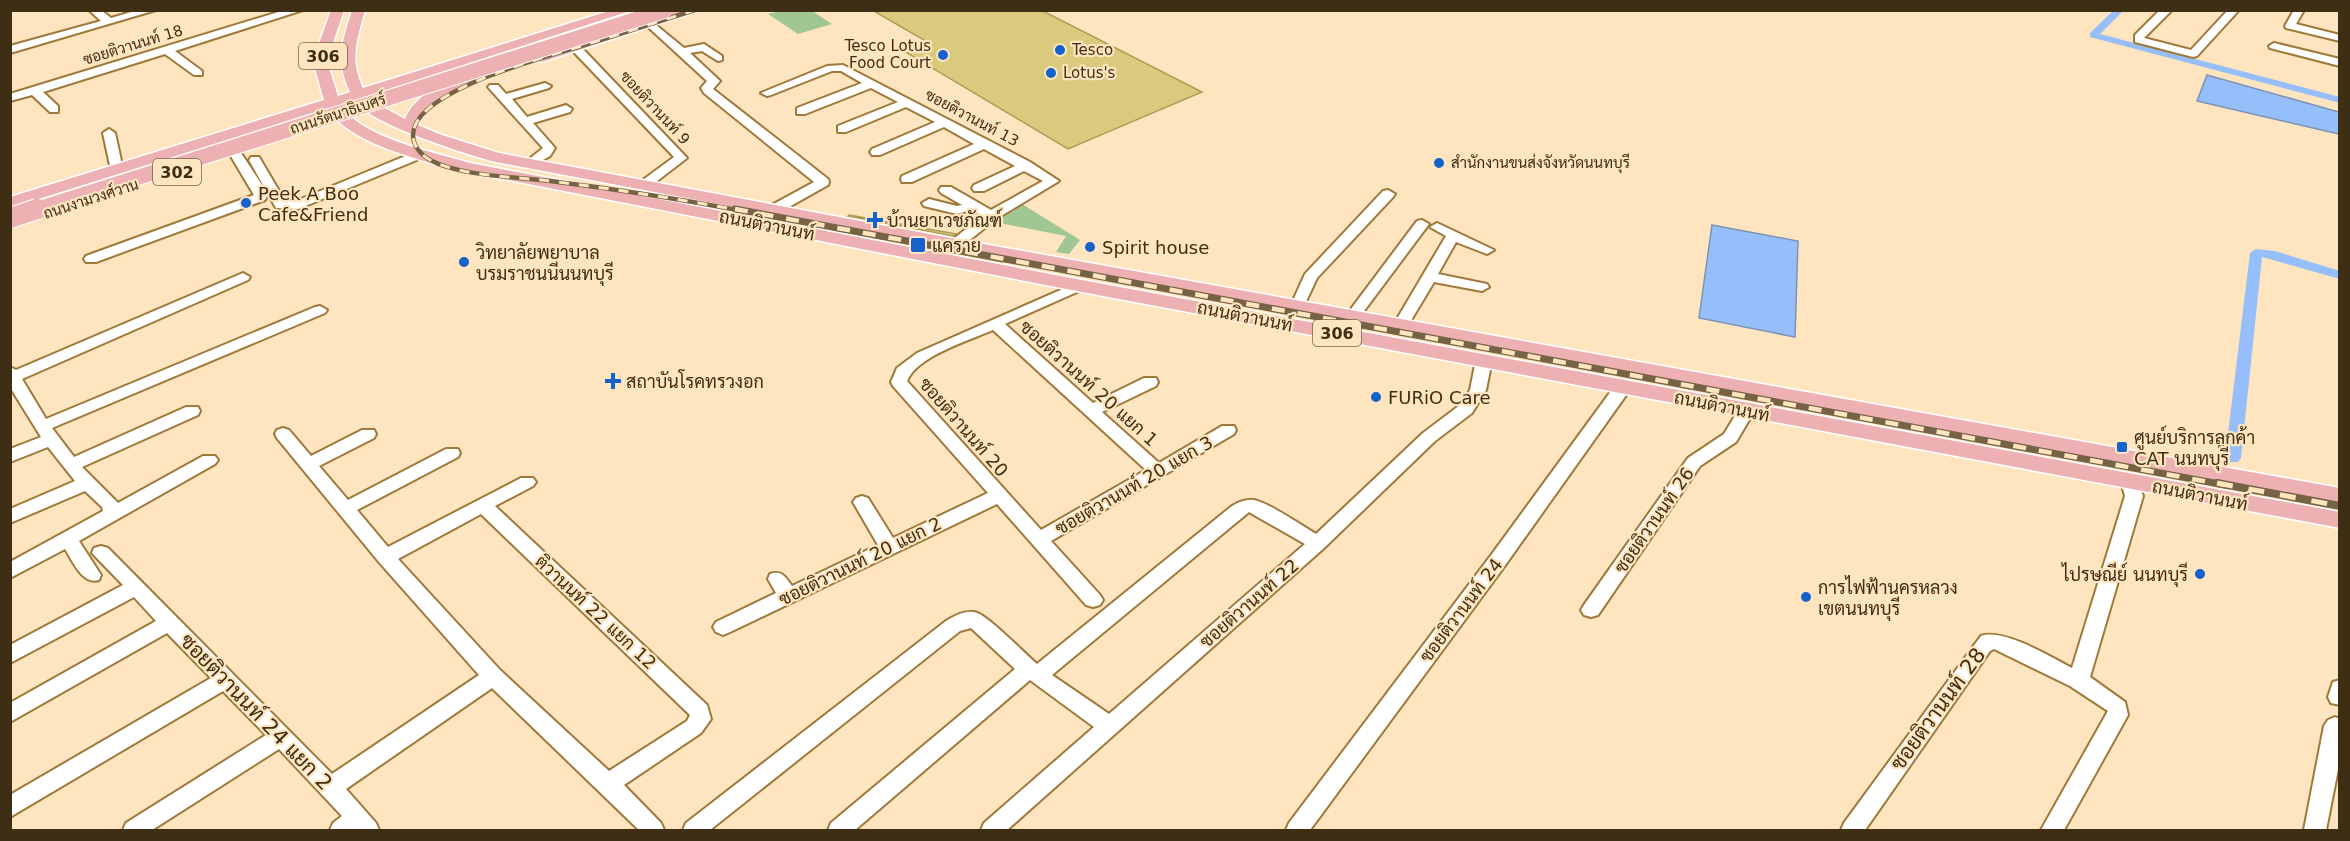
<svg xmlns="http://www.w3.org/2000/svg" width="2350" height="841" font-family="'DejaVu Sans',Sarabun,sans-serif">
	<rect width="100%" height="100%" fill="#fee5bf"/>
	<g fill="#a0c793">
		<path d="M782 10 812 11 832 24 798 34 768 14Z"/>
		<path d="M1022 204 1080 240 1069 254 1056 252 1066 236 989 221Z"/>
	</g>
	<g fill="#96befb" stroke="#7c93b5" stroke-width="1.5">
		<path d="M2207 75 2339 112V134L2197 101Z"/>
		<path d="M1712 225 1798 241 1795 337 1699 318Z"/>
	</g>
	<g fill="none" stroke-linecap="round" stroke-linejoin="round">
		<g fill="#96befb" fill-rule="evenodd">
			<path d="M2114 10H2124L2100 34 2340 97V103L2090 37V33Z"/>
			<path d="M2256 249 2275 251 2340 271V279L2262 257 2241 458 2238 462H2228L2225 458 2250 253Z"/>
		</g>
	</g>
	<g fill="#d9ca7e" stroke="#ac9e56" stroke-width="1.5">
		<path d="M872 10H1041L1202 92 1068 149 907 53 931 44Z"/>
		<path d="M849 215 956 234 953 236 848 216Z"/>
		<path d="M833 228 956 251 1005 260 1002 262 832 230Z"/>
	</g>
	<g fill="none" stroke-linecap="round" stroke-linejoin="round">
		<g stroke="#9f7939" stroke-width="4">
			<g id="minor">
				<path d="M89 10H101L111 18 138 10H156L10 53V46L101 21Z"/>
				<path d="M285 10H303L175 51 202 71V75H194L165 54 43 92 58 106V112H50L32 95 10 101V94Z"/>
				<path d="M2160 10H2172L2144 38 2191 50 2228 10H2239L2197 56 2193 57 2135 42V35Z"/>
				<path d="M2294 10H2304L2296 24 2340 35V41L2286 28 2285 26Z"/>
				<path d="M651 21 684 48 704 44 722 56V60L718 61 702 51 690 53 720 81 713 89 828 179 829 182 828 185 780 212H770L768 209 770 206 814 182 704 93 701 88 707 81 647 26 646 24Z"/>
				<path d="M2274 43 2340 59V66L2270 48 2269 46Z"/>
				<path d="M575 44 579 45 687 158 648 188H638L636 185 674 157 571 49V45Z"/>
				<path d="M843 65 1030 162 1059 181 996 219 961 247H951L949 244 951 241 982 216 971 210 957 214 924 206 922 203 929 199 957 206 962 205 941 193 939 190 941 187H951L991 210 1043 181 1024 171 984 191H974L972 188 974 185 1015 166 984 149 912 182H902L901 179 902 176 974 144 944 127 880 155H872L870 152 872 149 935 122 906 107 846 132H838V126L898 102 871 88 805 114H797V108L862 83 841 71H832L771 95 767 96 761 93 827 66Z"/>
				<path d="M545 83 551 86 549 88 512 99 527 117 566 105 572 109 570 112 533 123 555 148 550 156 529 168 523 164 543 148 488 87 490 85H498L506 94Z"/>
				<path d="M109 129 115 133 123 170 117 174 111 170 103 133Z"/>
				<path d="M235 149 239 150 268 194 265 200 96 262H86L84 259 86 256 254 195 229 153Z"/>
				<path d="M420 150 424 151 426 154 424 157 298 209 276 208 249 160 251 157H259L285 201H296Z"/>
				<path d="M1388 190 1395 194 1393 197 1317 278 1303 308H1293L1291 305 1305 274 1383 191Z"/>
				<path d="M1422 220 1429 224 1358 319H1348L1346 316 1348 313 1417 221Z"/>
				<path d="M1437 223 1494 250 1487 254 1456 242 1438 274 1487 284 1489 287 1482 291 1434 282 1407 327H1397L1394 324 1446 236 1430 227Z"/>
				<path d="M243 273 250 277 248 280 22 379 46 419 315 307 320 306 327 310 325 313 52 428 74 457 186 407H198L200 411 198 415 82 467 118 503 203 456H215L218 460 215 464 79 541 101 575 99 580C82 585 73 561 65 549L10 578V562L103 511 102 507 85 491 10 523V509L75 481 48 447 10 462V449L41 437 10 387V367L16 370Z"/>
				<path d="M1081 281 1088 285 1086 288 1005 324 1093 403 1144 378H1156L1158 382 1156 386 1102 412 1159 463 1222 426H1234L1236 430 1234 434 1051 541 1100 595 1103 600 1100 605 1093 607 1086 605 997 504 730 632 723 635 716 632 713 627 716 622 776 593 768 579 770 574C782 570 785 577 792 586L878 545 853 502 856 498 862 496 868 498 893 538 988 493 893 386 891 382 897 368 917 353ZM993 330 1146 470 1041 530 907 381C917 356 970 340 993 330Z"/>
				<path d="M1484 355 1492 360 1486 390 1472 413 1435 441 1324 548 1007 830H981L984 823 1094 727 1030 680 855 830H828L831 823 1015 669 971 628 960 631 710 830H683L686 823 946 621C955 616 963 611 974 612 987 614 1024 653 1037 664L1232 506C1239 502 1246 499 1254 500 1269 503 1301 525 1316 534L1423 433 1460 405 1470 390 1476 360ZM1249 512 1305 544 1109 714 1052 675Z"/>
				<path d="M1623 382 1631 387 1629 391 1506 564 1310 830H1286L1289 823 1492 554 1617 383Z"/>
				<path d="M1747 405 1753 406 1755 410 1736 442 1700 466 1598 615 1591 617 1584 615 1581 610 1584 605 1688 458 1724 434 1741 406Z"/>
				<path d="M283 428 289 430 311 456 362 430H374L376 434 374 438 319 466 348 500 446 449H458L460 453 458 457 357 510 388 547 521 478H533L536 482 533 486 495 506 707 705 711 719 701 733 624 785 661 823 664 830H639L492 688 346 789 376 823 379 830H330L333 823 342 816 279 749 152 830H123L126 823 266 735 223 691 10 817V795L211 678 167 633 10 722V703L156 621 134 597 10 663V645L123 585 92 553 94 548 101 546 108 548 332 774 479 675 379 562 277 438 275 434 277 430ZM481 514 690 715 687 721 609 771 500 670 398 559Z"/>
				<path d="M2130 476 2136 478 2143 496 2090 677 2125 702 2128 715 2064 830H2041L2108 711 2070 686 1994 649 1990 651 1865 830H1841L1844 823 1981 636C2003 628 2051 657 2072 668L2125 496 2121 482 2124 478Z"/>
				<path d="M2340 680V705L2331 703 2328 697 2333 682Z"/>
				<path d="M2335 717 2340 719V759L2326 830H2304L2324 726 2328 720Z"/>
			</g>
		</g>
		<g stroke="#fff" stroke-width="3">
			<g id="major">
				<path d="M331 10H344L331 49 328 65 338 96 350 92C335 60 342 43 352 10H365C357 40 349 59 363 88L612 10H633L367 96 368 99 405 119C416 93 443 84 468 76 476 73 483 69 491 71L493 74 491 77C464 87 429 94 418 125L439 134 499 153 956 239 2340 488V504L956 249 496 162C468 155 367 123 354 100L341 104C359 138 435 152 470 163L1087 281 2340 512V528L1087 293 467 172C430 163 347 144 328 108L10 208V197L324 100 314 65 317 49Z"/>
				<path d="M679 10H700L545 61 540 62 533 58 535 55Z"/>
			</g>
		</g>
		<use href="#minor" fill="#fff" fill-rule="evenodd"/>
		<use href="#major" fill="#eeb1b3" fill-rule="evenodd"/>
		<g stroke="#766345" stroke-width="4.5">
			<path id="rail-far2" d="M695 10C661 21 626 32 591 43 555 55 413 89 413 135 413 146 421 155 430 160 459 176 517 177 550 181 615 189 679 199 743 211"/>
		</g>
		<g stroke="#766345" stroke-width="7">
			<path id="rail-far1" d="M735 209 2225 485"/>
		</g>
		<g stroke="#766345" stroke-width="8">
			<path id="rail" d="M2217 483 2340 506"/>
		</g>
		<use href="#rail-far2" stroke="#fee5bf" stroke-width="3" stroke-dasharray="10" stroke-linecap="butt"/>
		<use href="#rail-far1" stroke="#fee5bf" stroke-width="4.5" stroke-dasharray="13" stroke-linecap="butt"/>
		<use href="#rail" stroke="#fee5bf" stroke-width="5" stroke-dasharray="16" stroke-linecap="butt"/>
		<g stroke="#fff" stroke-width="17" stroke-linecap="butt">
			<path id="major-bridge-far1" d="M32 211 666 10"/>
		</g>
		<g stroke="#fff" stroke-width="22" stroke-linecap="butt">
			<path id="major-bridge" d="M10 218 37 209"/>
		</g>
		<use href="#major-bridge-far1" stroke="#eeb1b3" stroke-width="15"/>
		<use href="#major-bridge" stroke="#eeb1b3" stroke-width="20"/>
	</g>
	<g fill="#1463cd" stroke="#fee5bf" stroke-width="2">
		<circle cx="1060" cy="50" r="6"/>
		<circle cx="943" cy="55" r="6"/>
		<circle cx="1051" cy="73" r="6"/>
		<circle cx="1439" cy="163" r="6"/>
		<circle cx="246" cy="203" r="6"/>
		<path d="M872 211h6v6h6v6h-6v6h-6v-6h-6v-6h6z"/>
		<rect x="910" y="237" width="16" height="16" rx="3"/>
		<circle cx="1090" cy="247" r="6"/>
		<circle cx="464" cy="262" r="6"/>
		<path d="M610 372h6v6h6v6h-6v6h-6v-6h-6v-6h6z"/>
		<circle cx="1376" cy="397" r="6"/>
		<rect x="2116" y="441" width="12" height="12" rx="3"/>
		<circle cx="2200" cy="574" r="6"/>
		<circle cx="1806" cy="597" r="6"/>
	</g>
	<g text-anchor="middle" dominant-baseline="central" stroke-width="4.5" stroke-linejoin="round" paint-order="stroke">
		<g font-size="15" fill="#3e2e13" stroke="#fee5bf">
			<text transform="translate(133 45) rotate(-17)">ซอยติวานนท์ 18</text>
			<text transform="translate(655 108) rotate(47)">ซอยติวานนท์ 9</text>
			<text transform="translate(338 114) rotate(-18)">ถนนรัตนาธิเบศร์</text>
			<text transform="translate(972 118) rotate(28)">ซอยติวานนท์ 13</text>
			<text transform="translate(91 199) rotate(-18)">ถนนงามวงศ์วาน</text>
		</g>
		<g font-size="15" fill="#3e2e13" stroke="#fee5bf" text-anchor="start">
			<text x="931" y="46" text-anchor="end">Tesco Lotus<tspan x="931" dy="17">Food Court</tspan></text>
			<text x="1072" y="50">Tesco</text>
			<text x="1063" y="73">Lotus's</text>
			<text x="1451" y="163">สำนักงานขนส่งจังหวัดนนทบุรี</text>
		</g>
		<g fill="#fee5bf" stroke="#786547" stroke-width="1.5">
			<rect x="299" y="43" width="48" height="26" rx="4.5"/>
			<rect x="153" y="159" width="48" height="26" rx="4.5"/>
			<rect x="1313" y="320" width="48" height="26" rx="4.5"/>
		</g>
		<g font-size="16" font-weight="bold" fill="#3e2e13">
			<text x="323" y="56">306</text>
			<text x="177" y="172">302</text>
			<text x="1337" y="333">306</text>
		</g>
		<g font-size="18" fill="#3e2e13" stroke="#fee5bf" text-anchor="start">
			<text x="258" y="193">Peek A Boo<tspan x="258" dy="21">Cafe&amp;Friend</tspan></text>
			<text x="887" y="220">บ้านยาเวชภัณฑ์</text>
			<text x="932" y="245">แคราย</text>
			<text x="1102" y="247">Spirit house</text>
			<text x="476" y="252">วิทยาลัยพยาบาล<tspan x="476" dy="21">บรมราชนนีนนทบุรี</tspan></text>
			<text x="626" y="381">สถาบันโรคทรวงอก</text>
			<text x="1388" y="397">FURiO Care</text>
			<text x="2134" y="437">ศูนย์บริการลูกค้า<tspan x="2134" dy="21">CAT นนทบุรี</tspan></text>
			<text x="2188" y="574" text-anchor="end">ไปรษณีย์ นนทบุรี</text>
			<text x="1818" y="587">การไฟฟ้านครหลวง<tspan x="1818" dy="21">เขตนนทบุรี</tspan></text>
		</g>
		<g font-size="18" fill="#3e2e13" stroke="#fee5bf">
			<text transform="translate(767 225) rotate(11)">ถนนติวานนท์</text>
			<text transform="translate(1245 316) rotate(11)">ถนนติวานนท์</text>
			<text transform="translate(1089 383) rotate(42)">ซอยติวานนท์ 20 แยก 1</text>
			<text transform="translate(1722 406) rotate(11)">ถนนติวานนท์</text>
			<text transform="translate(964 427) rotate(49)">ซอยติวานนท์ 20</text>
			<text transform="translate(1134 485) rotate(-30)">ซอยติวานนท์ 20 แยก 3</text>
			<text transform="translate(2200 495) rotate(11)">ถนนติวานนท์</text>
			<text transform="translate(1654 520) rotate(-55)">ซอยติวานนท์ 26</text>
			<text transform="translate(860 561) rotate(-26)">ซอยติวานนท์ 20 แยก 2</text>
			<text transform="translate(1249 603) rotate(-41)">ซอยติวานนท์ 22</text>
			<text transform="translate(1461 610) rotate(-53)">ซอยติวานนท์ 24</text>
			<text transform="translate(596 612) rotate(43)">ติวานนท์ 22 แยก 12</text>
		</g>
		<g font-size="21" fill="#3e2e13" stroke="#fee5bf">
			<text transform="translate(1938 709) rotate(-54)">ซอยติวานนท์ 28</text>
			<text transform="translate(256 712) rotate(46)">ซอยติวานนท์ 24 แยก 2</text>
		</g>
	</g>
	<rect width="2350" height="841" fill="none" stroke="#3e2e13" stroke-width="24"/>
</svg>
